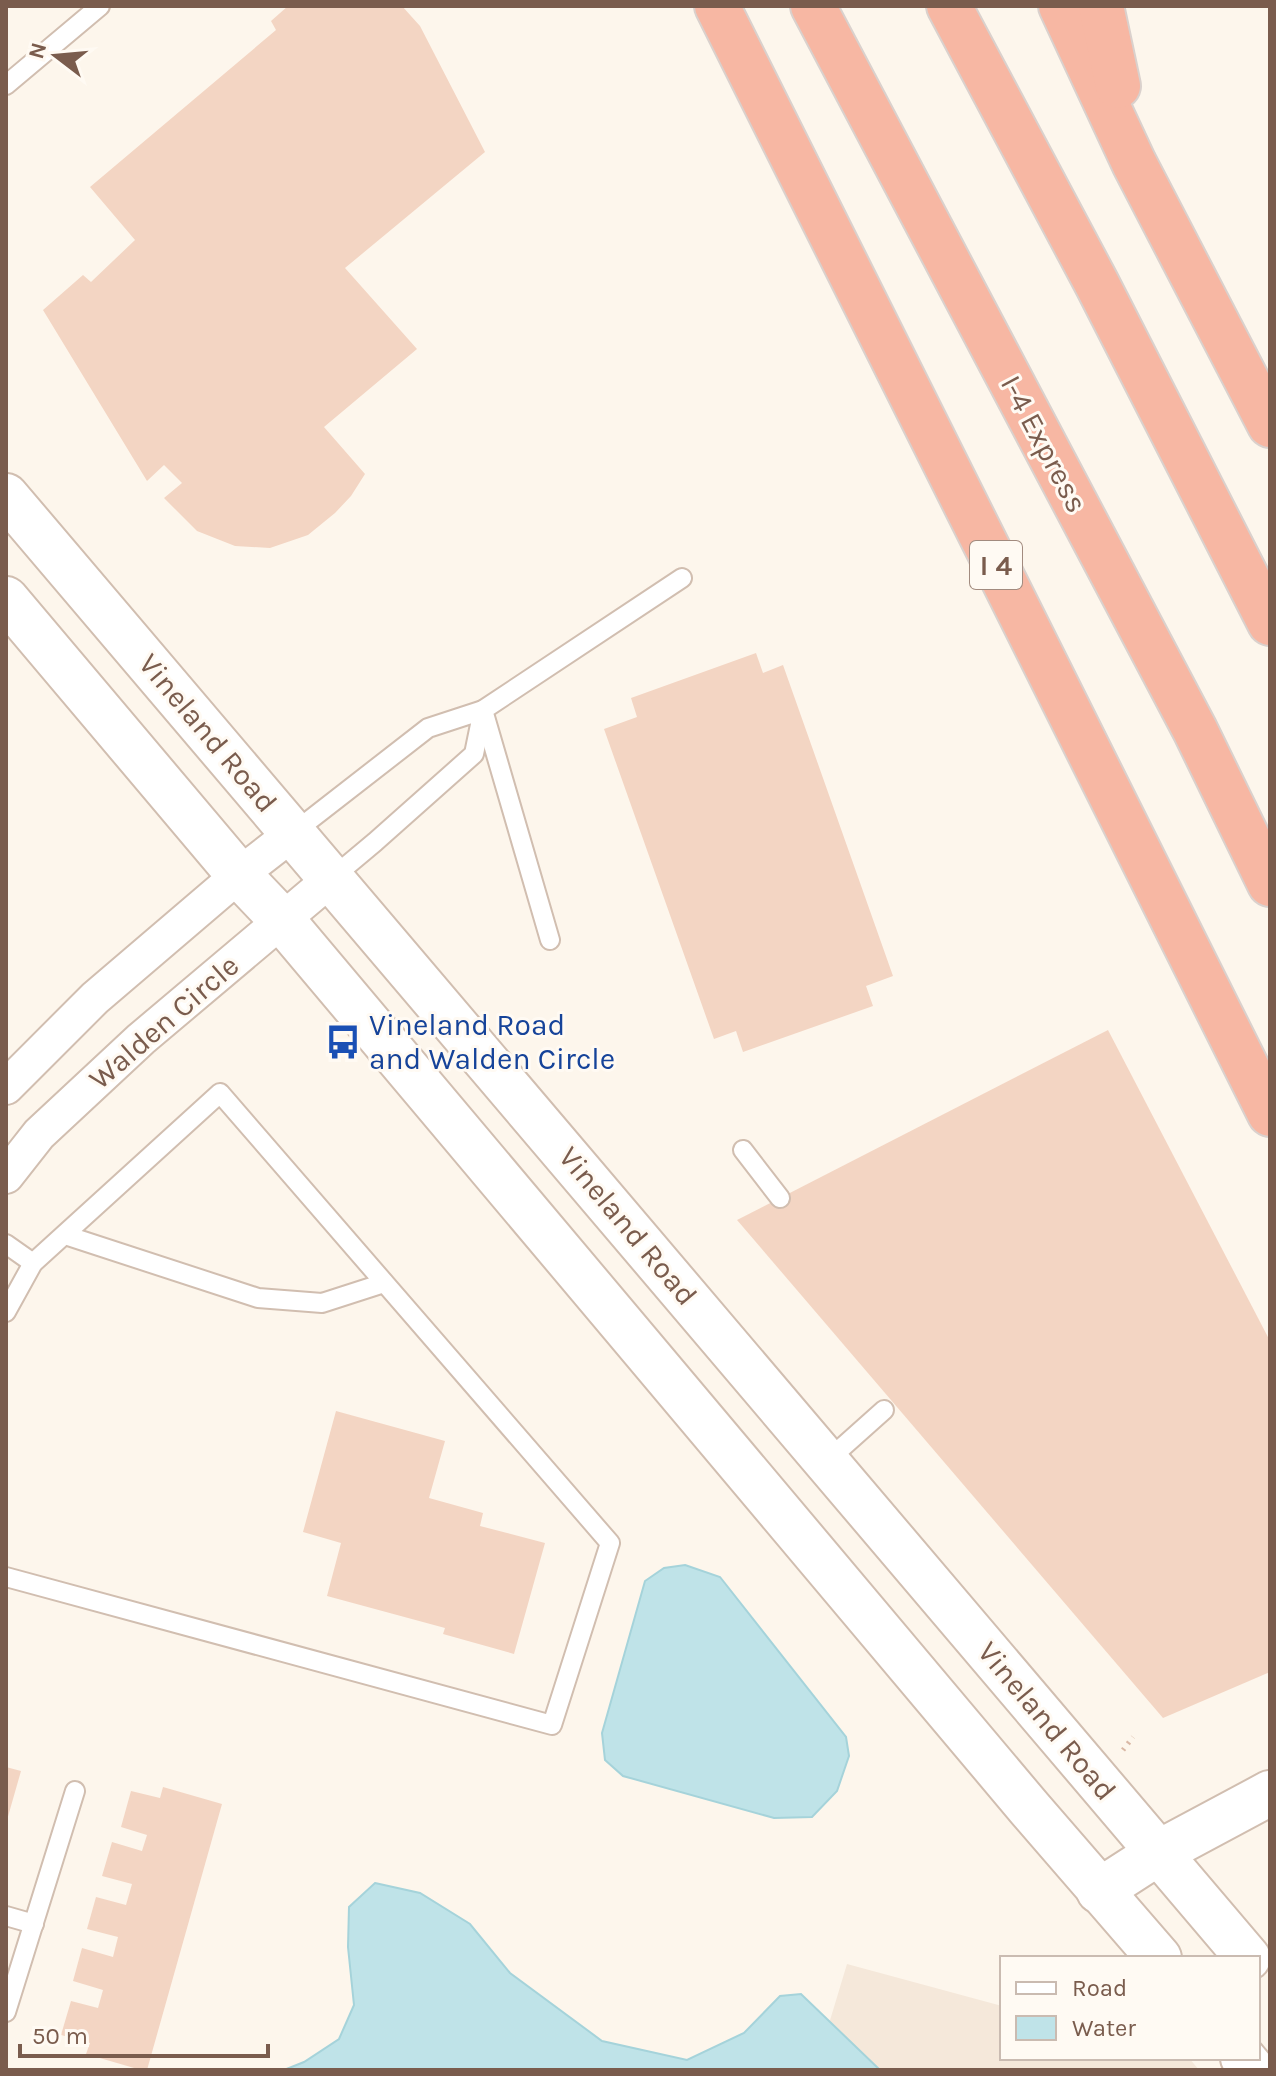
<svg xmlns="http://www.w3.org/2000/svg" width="1276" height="2076" font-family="Karla,sans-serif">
	<rect width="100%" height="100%" fill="#fdf6ec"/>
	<path fill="#f5e8da" d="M847 1964 1002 2006V2058H1189L1199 2070H815Z"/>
	<g fill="#bfe3e8" stroke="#a5d3da" stroke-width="2">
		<path d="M685 1565 720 1577 846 1737 849 1756 837 1791 812 1817 774 1818 623 1776 605 1760 602 1733 645 1581 664 1568Z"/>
		<path d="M375 1883 420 1893 470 1924 510 1973 602 2041 687 2060 744 2033 780 1996 801 1994 880 2070H284L304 2062 339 2039 354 2005 348 1947 349 1907Z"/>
	</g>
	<g fill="#f3d5c3">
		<path d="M288 6H402L420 26 485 152 345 268 417 349 324 427 365 474 351 496 335 513 308 535 270 548 235 546 197 531 164 498 182 483 164 465 147 481 43 310 83 275 91 282 135 240 90 187 276 30 271 21Z"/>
		<path d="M756 653 763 673 783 665 893 976 866 986 873 1006 743 1052 736 1031 714 1039 604 729 637 717 631 698Z"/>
		<path d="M1108 1030 1270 1341V1672L1163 1718 737 1220Z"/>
		<path d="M336 1411 445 1441 429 1498 483 1513 480 1526 545 1543 514 1654 443 1634 445 1628 327 1596 341 1543 303 1532Z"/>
		<path d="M6 1767 21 1771 7 1820H6Z"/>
		<path d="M163 1787 222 1804 147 2070H141L86 2054 90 2043 61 2035 71 2001 98 2008 103 1990 73 1981 82 1948 113 1957 118 1937 87 1929 96 1897 126 1905 132 1884 102 1876 112 1842 142 1851 147 1835 121 1827 131 1791 160 1798Z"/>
	</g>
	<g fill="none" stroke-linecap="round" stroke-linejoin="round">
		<g stroke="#d1beb0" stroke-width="22">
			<g id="service">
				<path d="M6 85 100 6"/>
				<path d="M293 833 428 728 483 710 474 754 375 842 332 878"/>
				<path d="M550 940 483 710 682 578"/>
				<path d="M743 1150 780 1198"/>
				<path d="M65 1235 258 1298 322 1303 384 1283"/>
				<path d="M6 1244 33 1263"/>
				<path d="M6 1312 33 1263 220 1093 610 1543 552 1725 6 1577"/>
				<path d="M828 1460 884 1410"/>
				<path d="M6 1916 34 1924"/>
				<path d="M6 2012 75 1791"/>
			</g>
		</g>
		<g stroke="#d1beb0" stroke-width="38">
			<g id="minor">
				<path d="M6 1087 95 998 239 875 293 833"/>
				<path d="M6 1176 39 1134 141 1039 332 878"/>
			</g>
		</g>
		<g stroke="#d1beb0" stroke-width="48">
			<g id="tertiary">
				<path d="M6 496C421 983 836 1470 1248 1958"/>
				<path d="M6 599 239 875 282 920 1030 1809 1159 1958"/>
				<path d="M1099 1891 1158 1853 1270 1793"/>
				<path d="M1243 2058 1253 2070"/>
			</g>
		</g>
		<g stroke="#dad1cd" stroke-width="48">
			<g id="motorway">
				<path d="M717 6 1270 1114"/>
				<path d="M813 6 1195 730 1270 884"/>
				<path d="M949 6 1097 284 1270 623"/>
				<path d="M1061 6 1134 163 1270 425"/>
				<path d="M1101 6 1118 86"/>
			</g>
		</g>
		<path stroke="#d9b8a5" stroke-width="5" stroke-dasharray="2 6" stroke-linecap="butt" d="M1123 1750 1133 1737"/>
		<use href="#service" stroke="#fff" stroke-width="18"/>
		<use href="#minor" stroke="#fff" stroke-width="34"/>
		<use href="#tertiary" stroke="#fff" stroke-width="44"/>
		<use href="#motorway" stroke="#f7b7a3" stroke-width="44"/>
	</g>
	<defs>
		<g id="bus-bare" transform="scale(2.76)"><path d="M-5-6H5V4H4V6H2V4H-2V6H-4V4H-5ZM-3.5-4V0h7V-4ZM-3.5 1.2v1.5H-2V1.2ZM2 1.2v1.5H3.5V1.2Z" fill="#1a4fb4" stroke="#fffaf3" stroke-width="2.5" paint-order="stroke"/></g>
	</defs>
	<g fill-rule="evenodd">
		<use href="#bus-bare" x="343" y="1042"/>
	</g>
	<g text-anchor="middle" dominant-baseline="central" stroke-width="6" stroke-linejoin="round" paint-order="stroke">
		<rect fill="#fffaf3" stroke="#a28b7f" stroke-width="2" x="970" y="541" width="52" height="48" rx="6"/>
		<g font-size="28" font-weight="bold" fill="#7a5c4d">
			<text x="996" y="565">I 4</text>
		</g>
		<g font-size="30" fill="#7a5c4d" stroke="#fffaf3">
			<text transform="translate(1044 444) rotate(62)">I-4 Express</text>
			<text transform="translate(208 733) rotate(50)">Vineland Road</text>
			<text transform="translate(164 1022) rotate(-41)">Walden Circle</text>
			<text transform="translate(628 1226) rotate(50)">Vineland Road</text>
			<text transform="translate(1047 1721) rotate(50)">Vineland Road</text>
		</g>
		<g font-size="30" fill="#164399" stroke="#fffaf3" text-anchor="start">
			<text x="369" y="1025">Vineland Road<tspan x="369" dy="34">and Walden Circle</tspan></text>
		</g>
	</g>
	<rect width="1276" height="2076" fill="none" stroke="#7a5c4d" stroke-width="16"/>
	<rect x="1000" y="1956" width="260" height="104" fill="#fffaf3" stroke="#cabbb1" stroke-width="2"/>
	<rect x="1016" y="1982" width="40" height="12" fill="#ffffff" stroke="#cabbb1" stroke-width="2"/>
	<text x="1072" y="1996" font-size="24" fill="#7a5c4d">Road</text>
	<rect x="1016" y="2016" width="40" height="24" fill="#bfe3e8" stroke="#cabbb1" stroke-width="2"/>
	<text x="1072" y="2036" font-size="24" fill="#7a5c4d">Water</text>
	<g transform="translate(56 56) rotate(286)" stroke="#fffaf3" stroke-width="6" paint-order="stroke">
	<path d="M0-6L14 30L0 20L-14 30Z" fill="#7a5c4d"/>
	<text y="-12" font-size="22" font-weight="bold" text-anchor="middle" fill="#7a5c4d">N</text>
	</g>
	<path d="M20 2044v12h248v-12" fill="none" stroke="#7a5c4d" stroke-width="4"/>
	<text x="32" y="2044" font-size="24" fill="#7a5c4d" stroke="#fffaf3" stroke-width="6" paint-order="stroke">50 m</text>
</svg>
